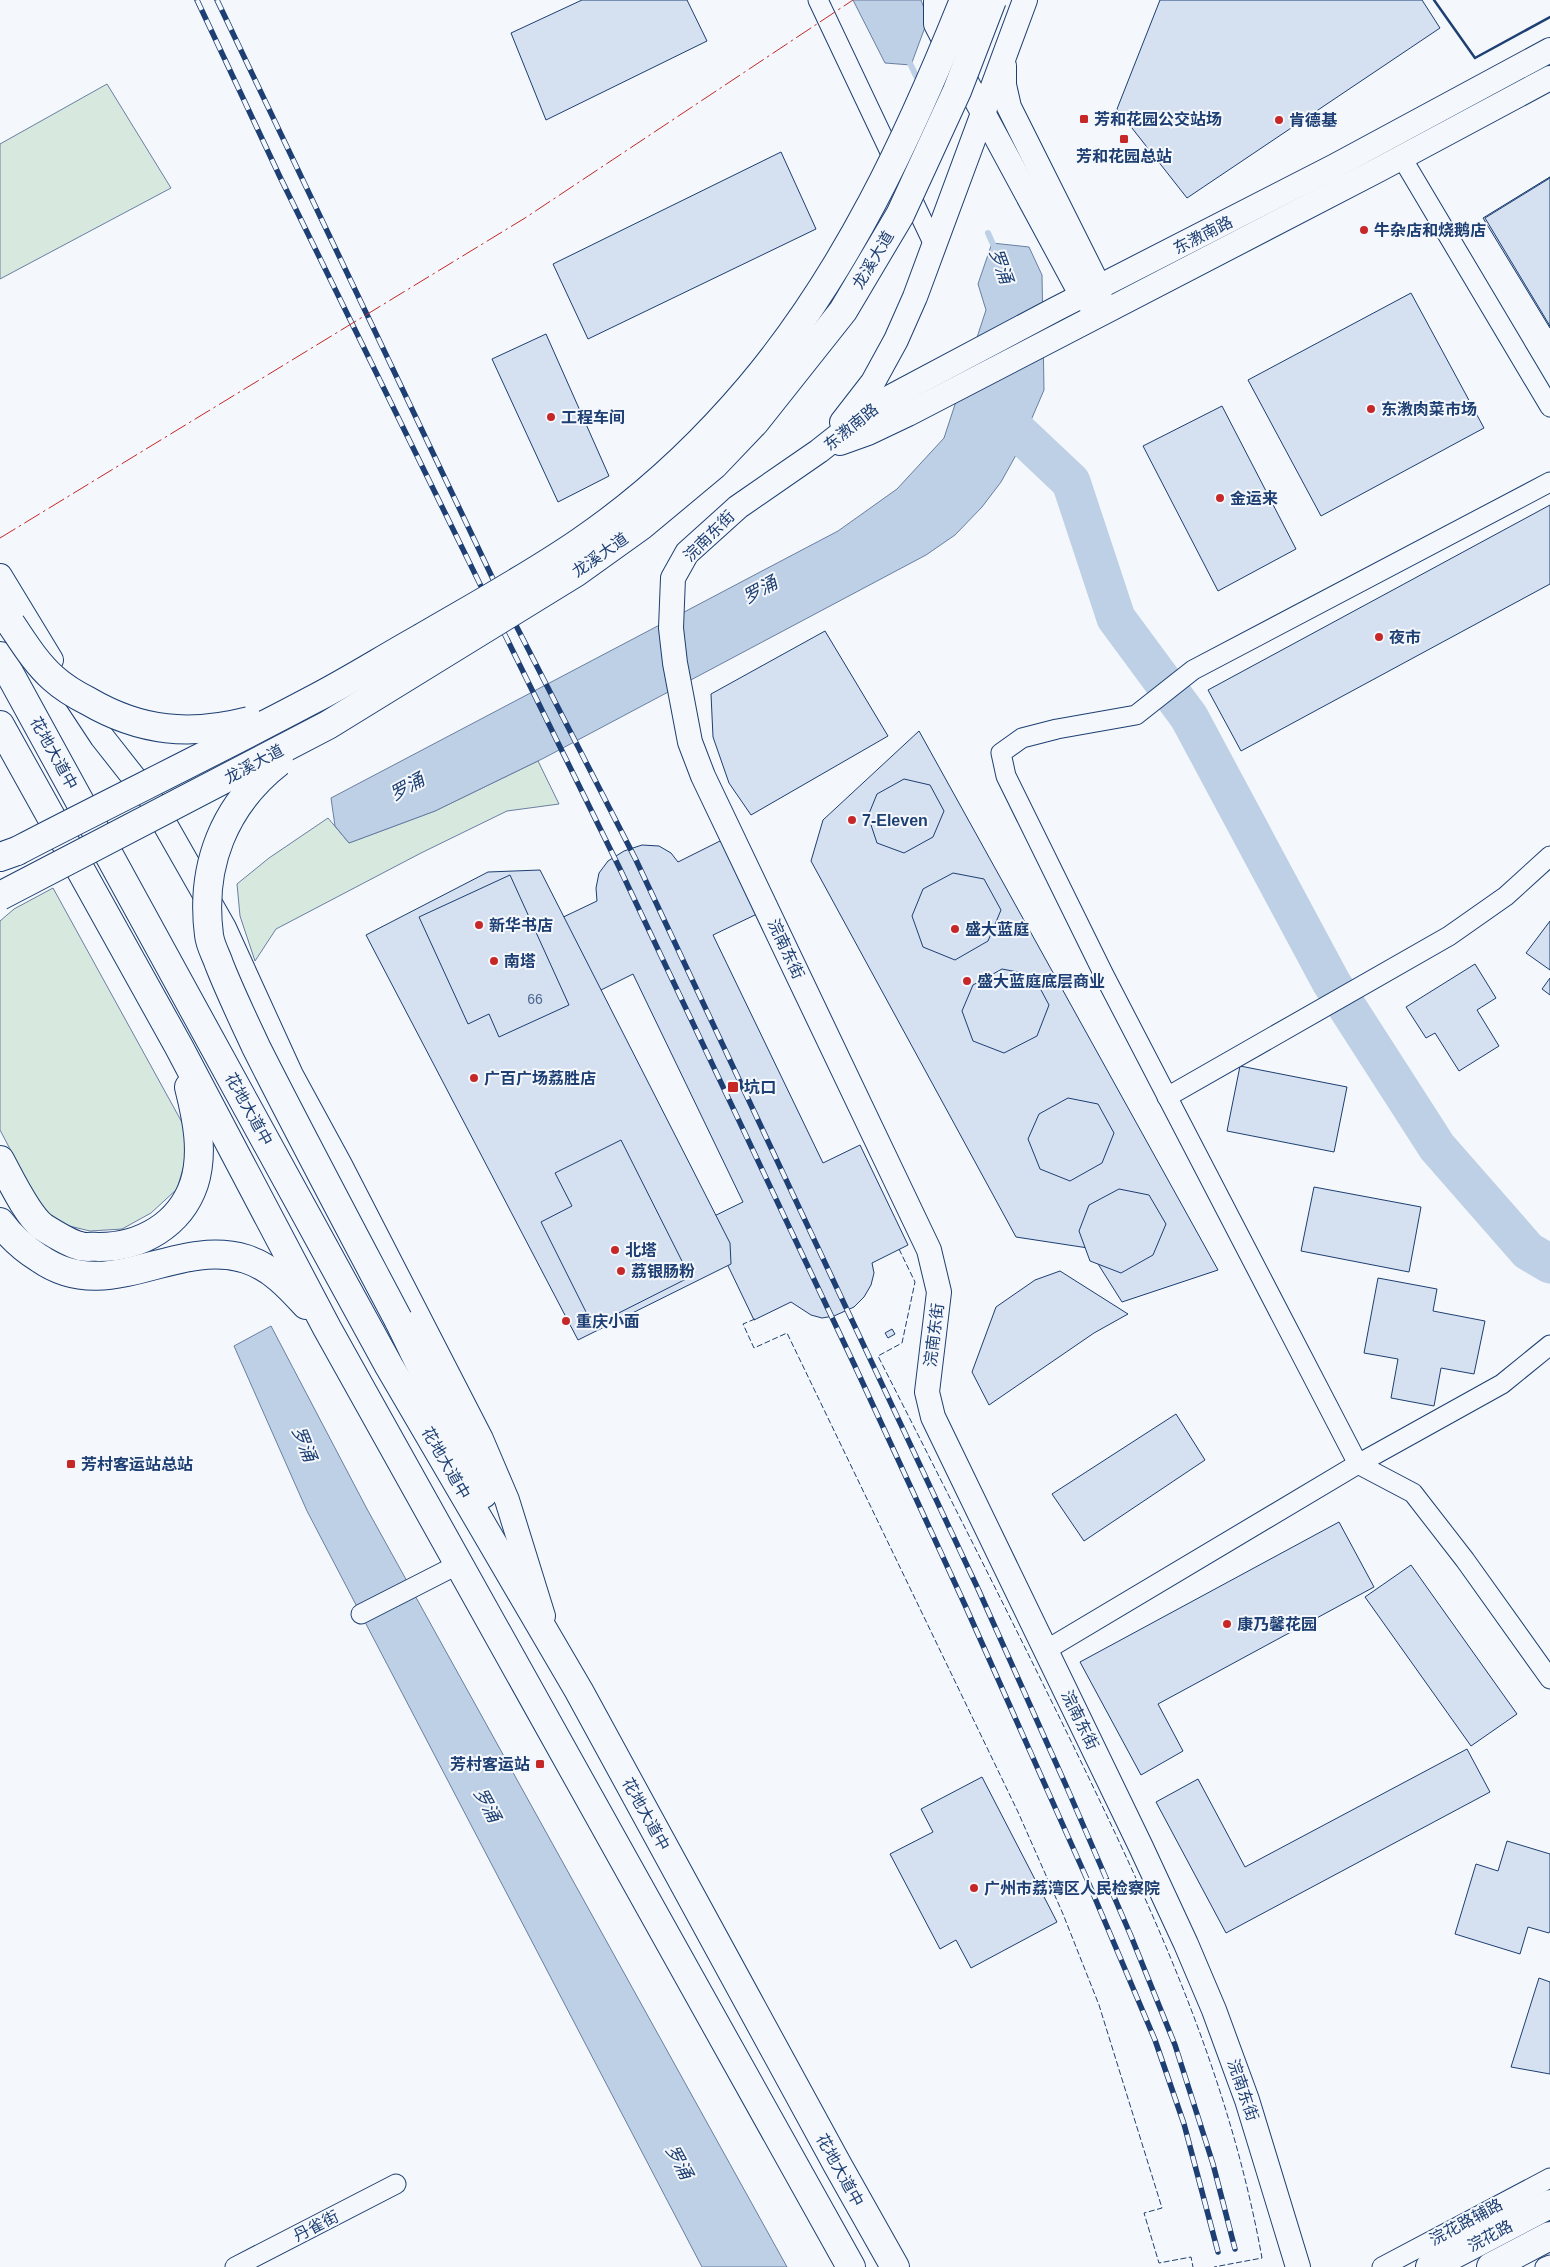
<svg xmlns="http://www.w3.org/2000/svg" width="1550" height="2267" font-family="Helvetica,'Noto Sans SC',sans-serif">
	<rect width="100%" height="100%" fill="#f4f7fb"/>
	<g fill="#d7e8df" stroke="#687fa3">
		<path d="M107 84 171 188 0 279V144Z"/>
		<path d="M538 761 559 804 507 811 421 853 276 929 255 961 240 916 237 884 269 858 328 818 349 843 435 811Z"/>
		<path d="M53 888 184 1126 187 1155 177 1189 151 1213 122 1229 90 1231 61 1224 39 1204 0 1130V921L14 909Z"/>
	</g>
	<g fill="#bed0e5" stroke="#687fa3">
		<path d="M853 0H921L928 19 911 65 885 63Z"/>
		<path d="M992 243 1029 247 1042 275 1044 390 1016 455 1001 482 982 507 955 535 926 555 544 758 435 811 349 843 335 826 331 798 838 531 897 489 944 438 986 310 978 284Z"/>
		<path d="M271 1326 367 1509 787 2267H702L307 1511 234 1346Z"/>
	</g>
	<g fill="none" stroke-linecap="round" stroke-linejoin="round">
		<g stroke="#bed0e5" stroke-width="6">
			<path d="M908 59 916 76"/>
			<path d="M988 233 996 251"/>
		</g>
		<path stroke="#bed0e5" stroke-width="39" d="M997 412 1071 482 1116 618 1189 717 1331 982 1437 1147 1528 1251 1550 1264"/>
	</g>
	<g fill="#d5e0f0" stroke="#1d3f73">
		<path d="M582 0H687L707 41 546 120 511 33Z"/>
		<path d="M1160 0H1422L1440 28 1187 198 1117 109Z"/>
		<path d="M781 152 816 229 588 339 553 264Z"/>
		<path d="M1550 177V327L1484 218Z"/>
		<path d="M1550 177V328L1483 218Z"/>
		<path d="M1550 178V326L1485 218Z"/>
		<path d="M1411 293 1484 428 1321 516 1248 380Z"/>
		<path d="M546 334 609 476 558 502 492 359Z"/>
		<path d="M1222 406 1296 549 1218 591 1143 446Z"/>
		<path d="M1550 505V584L1241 751 1208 690Z"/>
		<path d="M825 631 888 736 751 815 729 783 713 737 711 694Z"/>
		<path d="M919 731 1218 1270 1122 1302 1088 1248 1016 1237 811 861 823 820Z"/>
		<path d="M904 779 930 785 944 811 933 837 904 853 877 843 868 816 877 794Z"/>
		<path d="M722 840 757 914 713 935 823 1163 860 1145 908 1245 872 1263 874 1273 871 1285 864 1297 854 1307 834 1316 822 1318 811 1315 791 1302 754 1320 706 1220 743 1202 633 974 591 995 555 921 597 901 596 888 599 873 608 861 624 851 642 845 659 846 671 853 678 862Z"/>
		<path d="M540 870 730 1243 731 1264 578 1340 366 935 488 872Z"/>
		<path d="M953 873 984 879 1001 910 988 941 955 960 923 947 912 916 923 889Z"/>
		<path d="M510 875 569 1005 499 1037 489 1014 468 1024 419 917Z"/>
		<path d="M1550 921V970L1526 953Z"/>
		<path d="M1475 964 1496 998 1477 1010 1499 1046 1459 1071 1435 1033 1426 1038 1406 1007Z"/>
		<path d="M1002 969 1033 975 1049 1005 1037 1036 1004 1053 973 1041 962 1011 973 985Z"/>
		<path d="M1550 978V995L1542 989Z"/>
		<path d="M1240 1066 1347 1087 1334 1152 1227 1131Z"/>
		<path d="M1068 1098 1098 1104 1114 1133 1102 1163 1070 1181 1040 1169 1028 1139 1039 1114Z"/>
		<path d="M621 1140 690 1277 593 1326 541 1222 572 1206 555 1173Z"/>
		<path d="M1314 1187 1421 1207 1409 1272 1301 1251Z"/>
		<path d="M1119 1189 1149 1195 1166 1224 1153 1255 1121 1273 1090 1261 1079 1231 1089 1205Z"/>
		<path d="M1060 1271 1128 1314 1094 1333 989 1405 972 1372 996 1307 1035 1280Z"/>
		<path d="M1378 1278 1437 1289 1433 1311 1485 1321 1474 1374 1441 1368 1434 1406 1391 1398 1398 1359 1364 1353Z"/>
		<path d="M892 1329 895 1334 888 1338 885 1333Z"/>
		<path d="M1176 1414 1205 1460 1084 1541 1052 1494Z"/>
		<path d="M1339 1522 1374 1587 1158 1704 1183 1751 1141 1775 1080 1662Z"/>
		<path d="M1411 1565 1517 1714 1471 1746 1365 1597Z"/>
		<path d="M1467 1749 1490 1792 1226 1933 1156 1802 1198 1779 1245 1867Z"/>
		<path d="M982 1777 1057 1922 971 1968 956 1940 940 1949 890 1854 933 1832 921 1809Z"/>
		<path d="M1507 1841 1550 1854V1931L1549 1933 1528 1927 1520 1954 1455 1934 1476 1864 1498 1871Z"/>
		<path d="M1539 1978 1550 1982V2074L1511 2067Z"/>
	</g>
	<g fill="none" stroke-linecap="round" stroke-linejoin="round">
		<g stroke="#1d3f73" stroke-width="21">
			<g id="minor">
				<path d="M818 0 934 245"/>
				<path d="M1402 158 1550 407"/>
				<path d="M1550 482 1193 670 1136 715 1057 729 1022 738 1001 753 1006 776 1104 975 1358 1464 1413 1493 1465 1560 1550 1679"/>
				<path d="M1167 1097 1449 936 1506 896 1550 856"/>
				<path d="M361 1614 459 1564"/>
				<path d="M1046 1650 1358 1464 1502 1384 1550 1345"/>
				<path d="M235 2267 396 2184"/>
				<path d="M1382 2267 1550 2178"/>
				<path d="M1545 2267 1550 2265"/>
			</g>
		</g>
		<g stroke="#1d3f73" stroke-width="26">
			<g id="tertiary">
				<path d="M936 0V24L954 59 1082 296 1094 307"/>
				<path d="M1004 66V85L1009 107 1099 287 1100 303"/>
				<path d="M842 422 873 382 896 340 915 297 1025 0"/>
				<path d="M840 443 868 433 908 414 1380 169 1550 78"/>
				<path d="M0 576 51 660"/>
				<path d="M71 690 102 737 150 798 224 928 291 1075 340 1165 481 1439 507 1500 543 1616"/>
				<path d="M1298 2267 1247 2100 1214 2010 1186 1944 1141 1847 933 1417 927 1392 939 1292 929 1250 703 776 690 742 675 663 671 628 673 578 687 553 738 507 819 451 881 402 1056 309 1335 166 1550 50"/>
			</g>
		</g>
		<g stroke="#1d3f73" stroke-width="30">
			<g id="secondary">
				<path d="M1430 2267 1550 2204"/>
				<path d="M1491 2267 1550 2236"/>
			</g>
		</g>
		<g stroke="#1d3f73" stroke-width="30">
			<g id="primary">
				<path d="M0 606 11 624"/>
				<path d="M0 656 389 1366 579 1691 837 2164 895 2267"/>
				<path d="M0 725 179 1047 327 1328 851 2267"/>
				<path d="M0 857 17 851"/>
				<path d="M0 1160C10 1178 27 1215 43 1227 51 1232 71 1244 80 1246 86 1248 94 1246 99 1247 141 1247 180 1225 194 1184 204 1153 197 1119 189 1087"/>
				<path d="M0 1222C11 1237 23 1248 39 1258 108 1307 174 1237 246 1259 271 1267 289 1286 306 1305"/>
				<path d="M398 1319 483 1494"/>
			</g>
		</g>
		<use href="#minor" stroke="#f4f7fb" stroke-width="19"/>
		<use href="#tertiary" stroke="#f4f7fb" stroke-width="24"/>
		<use href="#secondary" stroke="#f4f7fb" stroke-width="28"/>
		<use href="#primary" stroke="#f4f7fb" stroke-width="28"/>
		<g stroke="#1d3f73" stroke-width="5.5">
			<g id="rail">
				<path d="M197 0 280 177 620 869 854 1364 965 1605 1086 1877 1155 2040 1184 2124 1218 2252"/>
				<path d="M217 0 503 600 636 860 979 1591 1068 1790 1131 1936 1175 2045 1213 2164 1235 2249"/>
			</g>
		</g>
		<use href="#rail" stroke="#f4f7fb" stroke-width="4" stroke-dasharray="11" stroke-linecap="butt"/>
		<g stroke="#1d3f73" stroke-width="30" stroke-linecap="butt">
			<g id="primary-bridge">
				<path d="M11 624C24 643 36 663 53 678 63 687 76 695 88 701 141 732 190 736 249 721"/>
				<path d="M279 762C224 805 200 866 209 935 210 945 216 955 219 964 230 992 243 1019 256 1047 302 1138 350 1228 398 1319"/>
				<path d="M17 851C115 800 214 752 312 700 349 681 385 658 421 638 474 607 529 577 580 542 643 499 701 445 750 387 846 273 909 137 964 0"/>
				<path d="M0 896 328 725 575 573 642 525 714 465 755 422 843 311 900 215 957 91 992 0"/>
			</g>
		</g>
		<use href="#primary-bridge" stroke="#f4f7fb" stroke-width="28"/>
		<g stroke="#1d3f73" stroke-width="1" stroke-dasharray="6 2.5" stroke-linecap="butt">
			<path d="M899 1249 915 1282 902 1343 878 1356C943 1484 1008 1612 1071 1741 1153 1910 1228 2070 1262 2258L1214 2267"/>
			<path d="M755 1319 743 1324 754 1348 787 1333 1018 1812 1063 1914 1099 2005 1162 2208 1144 2213 1159 2263 1191 2257 1193 2267"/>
		</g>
		<path stroke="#1d3f73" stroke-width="2.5" d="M1434 0 1475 58 1550 17"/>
		<path stroke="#c62828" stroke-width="1" stroke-dasharray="18 4 2.5 4" stroke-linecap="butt" d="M0 538 525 218 853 0"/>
	</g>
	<g fill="#c62828" stroke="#f4f7fb" stroke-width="2">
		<rect x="1079" y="114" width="10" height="10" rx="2.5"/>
		<circle cx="1279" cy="120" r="5"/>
		<rect x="1119" y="134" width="10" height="10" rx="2.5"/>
		<circle cx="1364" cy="230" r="5"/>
		<circle cx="1371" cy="409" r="5"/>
		<circle cx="551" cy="417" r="5"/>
		<circle cx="1220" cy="498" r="5"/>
		<circle cx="1379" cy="637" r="5"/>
		<circle cx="852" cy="820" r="5"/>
		<circle cx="479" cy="925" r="5"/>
		<circle cx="955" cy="929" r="5"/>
		<circle cx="494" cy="961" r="5"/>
		<circle cx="967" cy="981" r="5"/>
		<circle cx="474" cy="1078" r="5"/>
		<rect x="727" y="1081" width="12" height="12" rx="2.5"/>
		<circle cx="615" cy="1250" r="5"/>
		<circle cx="621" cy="1271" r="5"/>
		<circle cx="566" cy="1321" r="5"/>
		<rect x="66" y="1459" width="10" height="10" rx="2.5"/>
		<circle cx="1227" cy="1624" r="5"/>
		<rect x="535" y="1759" width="10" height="10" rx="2.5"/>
		<circle cx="974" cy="1888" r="5"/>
	</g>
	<g text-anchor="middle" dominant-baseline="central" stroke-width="4" stroke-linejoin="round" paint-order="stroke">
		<g font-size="14" fill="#4b6792">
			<text x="535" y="999">66</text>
		</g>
		<g font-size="16" font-weight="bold" fill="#1d3f73" stroke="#f4f7fb" text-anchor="start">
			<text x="1094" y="119">芳和花园公交站场</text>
			<text x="1289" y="120">肯德基</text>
			<text x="1124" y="156" text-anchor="middle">芳和花园总站</text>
			<text x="1374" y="230">牛杂店和烧鹅店</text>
			<text x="1381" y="409">东漖肉菜市场</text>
			<text x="561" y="417">工程车间</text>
			<text x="1230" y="498">金运来</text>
			<text x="1389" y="637">夜市</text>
			<text x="862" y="820">7-Eleven</text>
			<text x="489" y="925">新华书店</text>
			<text x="965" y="929">盛大蓝庭</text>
			<text x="504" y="961">南塔</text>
			<text x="977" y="981">盛大蓝庭底层商业</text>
			<text x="484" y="1078">广百广场荔胜店</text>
			<text x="744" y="1087">坑口</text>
			<text x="625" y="1250">北塔</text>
			<text x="631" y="1271">荔银肠粉</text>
			<text x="576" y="1321">重庆小面</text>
			<text x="81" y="1464">芳村客运站总站</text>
			<text x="1237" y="1624">康乃馨花园</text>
			<text x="530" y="1764" text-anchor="end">芳村客运站</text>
			<text x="984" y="1888">广州市荔湾区人民检察院</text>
		</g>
		<g font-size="16" fill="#1d3f73" stroke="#f4f7fb">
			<text transform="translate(1203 235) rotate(-27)">东漖南路</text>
			<text transform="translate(873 260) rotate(-59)">龙溪大道</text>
			<text transform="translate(851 427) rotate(-39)">东漖南路</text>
			<text transform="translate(709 536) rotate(-45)">浣南东街</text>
			<text transform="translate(600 555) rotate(-35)">龙溪大道</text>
			<text transform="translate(54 753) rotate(61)">花地大道中</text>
			<text transform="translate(254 764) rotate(-28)">龙溪大道</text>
			<text transform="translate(786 949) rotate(65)">浣南东街</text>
			<text transform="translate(249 1109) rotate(61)">花地大道中</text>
			<text transform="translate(934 1335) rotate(-83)">浣南东街</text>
			<text transform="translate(446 1463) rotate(60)">花地大道中</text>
			<text transform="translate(1080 1720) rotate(64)">浣南东街</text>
			<text transform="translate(646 1814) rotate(61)">花地大道中</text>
			<text transform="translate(1243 2090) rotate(71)">浣南东街</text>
			<text transform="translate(840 2170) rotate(61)">花地大道中</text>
			<text transform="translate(1466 2222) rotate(-28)">浣花路辅路</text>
			<text transform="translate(316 2226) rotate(-27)">丹雀街</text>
			<text transform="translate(1490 2236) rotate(-28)">浣花路</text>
		</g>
		<g font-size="18" font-style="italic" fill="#1d3f73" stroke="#f4f7fb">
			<text transform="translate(1001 266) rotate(70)">罗涌</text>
			<text transform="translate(760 590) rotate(-29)">罗涌</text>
			<text transform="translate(407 787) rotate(-29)">罗涌</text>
			<text transform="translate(304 1444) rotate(68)">罗涌</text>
			<text transform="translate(487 1805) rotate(62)">罗涌</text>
			<text transform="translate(679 2162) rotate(62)">罗涌</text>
		</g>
	</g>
</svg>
